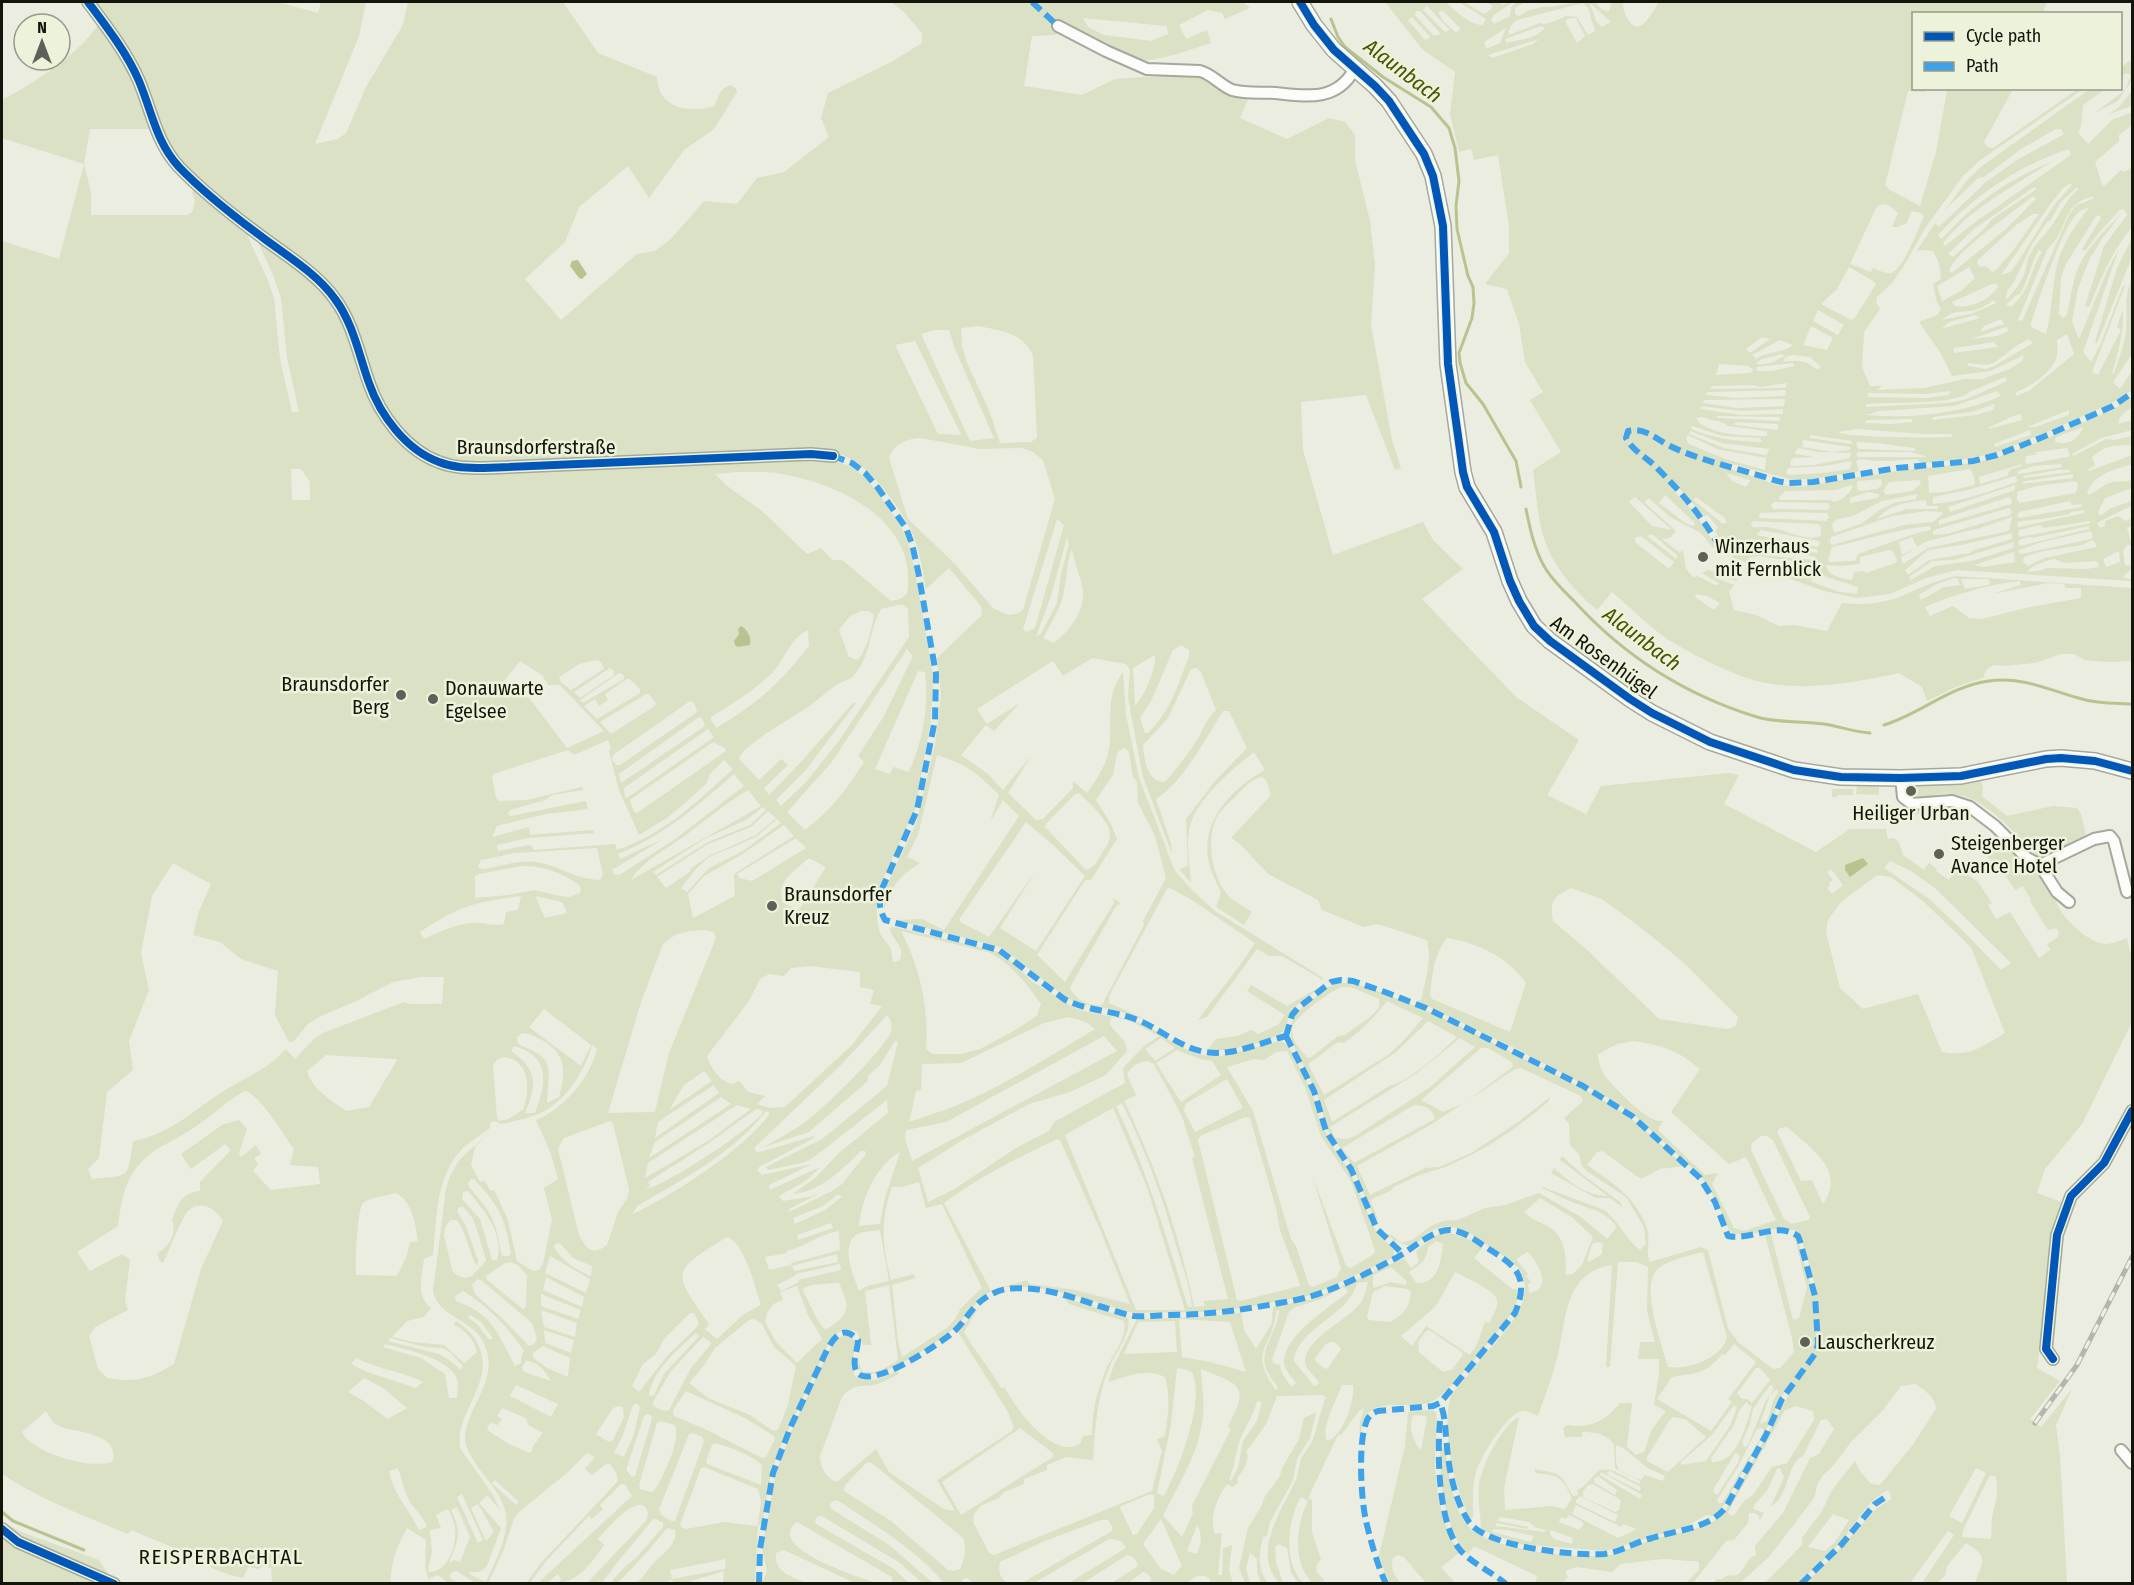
<svg xmlns="http://www.w3.org/2000/svg" width="2134" height="1585" font-family="'Fira Sans Condensed',sans-serif">
	<rect width="100%" height="100%" fill="#eaede0"/>
	<g fill="#dae1c4" fill-rule="evenodd">
		<path d="M92 2H278L318 13 321 2H366L359 36 315 144 338 139 346 133 366 87 403 25 408 2H563L598 53 657 77C658 108 688 114 714 106 719 97 719 89 730 85L736 88 737 92 714 129 684 150 649 198 628 166 579 207 565 242 525 279 561 320 637 254 655 251 671 239 704 201 737 204 757 178 784 172 829 137 821 118 828 93 893 61 922 43V33L903 11 890 2H1242L1250 8 1225 19 1222 13 1208 10 1179 25 1186 39 1207 30 1211 43C1194 48 1155 63 1139 60 1113 55 1085 36 1063 23L1056 35 1032 36 1024 86 1082 95 1115 79 1190 74 1205 77 1230 94 1249 97 1240 118 1287 139 1329 118 1345 122 1355 135V160L1370 221 1375 265 1371 325 1392 440 1401 468 1395 470 1366 395 1301 402 1303 450 1333 555 1423 522 1433 540 1463 569 1422 599 1516 697 1579 740 1547 795 1586 814 1601 786 1729 773 1739 775 1724 804 1816 852 1850 829H1886L1888 839 1894 838 1899 842 1903 855 1924 870 1929 863 1937 869 1936 871 1949 880 1958 868 1978 882 1992 903 1988 905 1996 919 2010 912 2039 958 2050 950 2047 944 2058 937 2059 932 2056 928 2048 930 2030 901 2031 900 2023 886 2015 890 1999 865 1975 848 1982 835 2001 853 2006 847 2024 865 2036 869 2045 883 2050 885C2053 892 2055 901 2059 908 2066 921 2092 946 2108 944 2114 943 2121 940 2127 938L2130 953 2132 954V1022L2082 1124 2045 1169 2037 1193 2064 1203 2053 1234 2051 1270 2037 1368 2060 1381 2030 1419 2041 1427 2072 1389 2056 1425 2060 1456 2067 1583 1992 1584 1991 1581 1989 1583H1975C1983 1561 1989 1557 1966 1543L1947 1566 1945 1575 1938 1583H1922L1954 1535 1948 1531 1910 1583H1805L1825 1565 1877 1508 1891 1499V1495L1888 1490C1867 1500 1856 1524 1841 1541 1828 1557 1812 1570 1797 1583H1765L1802 1545V1538L1822 1511 1832 1490 1855 1461 1860 1471 1871 1484 1880 1485 1912 1446 1936 1409C1936 1398 1924 1389 1915 1384L1901 1386 1883 1410 1851 1442 1833 1466 1824 1474 1818 1483 1814 1498 1769 1557 1740 1583H1713L1717 1579H1722L1728 1575C1745 1580 1742 1560 1756 1555L1755 1546 1783 1513 1810 1458 1819 1454 1834 1429 1827 1419 1821 1420 1803 1456C1788 1463 1789 1487 1779 1499 1777 1502 1774 1504 1771 1506L1784 1477 1780 1468 1777 1469 1767 1491 1754 1505 1753 1509 1764 1513 1759 1521V1516L1755 1513H1749L1748 1523 1734 1540 1726 1541 1693 1583H1686L1699 1570V1563L1697 1561C1686 1562 1674 1559 1663 1559 1649 1560 1635 1563 1620 1564L1612 1572 1577 1567 1565 1571 1568 1577 1562 1583H1535L1537 1576 1474 1546 1468 1554C1445 1533 1439 1476 1440 1447H1445C1448 1470 1452 1507 1467 1525 1487 1550 1571 1558 1602 1556 1619 1555 1634 1546 1649 1541 1670 1534 1691 1532 1711 1523 1718 1519 1722 1514 1727 1508L1789 1394 1785 1391 1764 1434 1724 1505 1713 1516 1706 1515 1687 1526 1604 1551 1521 1544 1484 1531 1481 1528C1481 1514 1477 1500 1479 1485 1482 1465 1501 1426 1519 1417L1504 1488 1505 1510 1552 1506 1563 1509 1566 1508 1572 1498C1562 1477 1559 1475 1536 1473L1534 1469 1555 1473 1562 1478 1573 1496 1578 1495 1577 1490C1586 1486 1588 1481 1595 1474 1608 1461 1626 1480 1640 1484V1481L1615 1468 1614 1444C1606 1434 1595 1432 1582 1432V1437H1565L1563 1428 1567 1425C1591 1429 1605 1421 1620 1403H1632L1627 1447 1636 1455 1644 1452 1652 1429 1666 1411 1654 1405 1659 1374V1359H1638L1640 1342H1655L1647 1311 1648 1267 1636 1262H1618L1610 1367H1606L1612 1265C1561 1272 1567 1325 1556 1362 1551 1380 1544 1398 1538 1416 1534 1414 1528 1411 1524 1411 1508 1410 1481 1457 1476 1471 1472 1486 1473 1503 1473 1518H1470C1454 1488 1441 1428 1451 1395 1468 1375 1485 1355 1502 1335 1507 1328 1514 1320 1518 1313 1524 1302 1527 1288 1523 1277 1519 1265 1507 1258 1497 1252 1484 1243 1469 1230 1453 1227 1415 1222 1425 1266 1385 1233L1393 1236 1401 1243 1412 1240 1431 1226 1443 1221 1458 1220 1485 1208 1505 1205 1539 1193 1581 1217 1607 1239 1617 1227C1606 1212 1594 1210 1577 1204 1565 1200 1554 1193 1542 1188L1543 1187 1604 1210C1619 1221 1625 1239 1640 1250L1646 1244 1644 1227 1626 1197 1588 1172 1582 1166 1579 1154 1570 1145 1569 1124 1564 1118 1583 1101 1581 1096 1521 1068 1515 1069 1432 1124 1357 1166 1370 1195 1425 1168 1439 1167 1471 1153 1517 1123 1550 1097 1548 1102C1519 1126 1489 1148 1454 1163 1443 1169 1433 1170 1423 1174 1413 1177 1403 1183 1393 1187L1392 1190 1370 1200 1378 1219 1375 1220 1353 1167 1328 1130 1316 1091 1292 1042C1287 1025 1294 1013 1308 1003 1318 996 1329 983 1342 983 1359 982 1379 992 1395 998 1440 1015 1483 1037 1526 1060 1555 1074 1584 1088 1611 1105 1638 1122 1661 1145 1684 1166L1660 1169 1641 1179 1602 1151 1597 1152 1587 1165C1613 1183 1637 1198 1647 1229 1651 1240 1645 1251 1650 1262L1701 1247 1708 1250 1728 1329 1739 1343 1773 1369 1780 1368 1794 1352 1792 1338 1765 1235 1771 1234 1793 1320 1799 1318 1807 1288 1796 1242 1792 1235 1798 1241 1811 1286 1815 1284 1800 1234C1778 1217 1747 1245 1729 1230L1717 1201 1701 1176 1633 1114 1612 1100 1519 1050 1417 1001 1421 1000C1426 979 1432 961 1427 940L1378 924 1364 927 1322 910 1318 900 1268 874 1240 844 1231 838 1271 795 1266 780 1262 777C1250 779 1244 788 1236 796 1229 803 1219 811 1215 821 1206 844 1213 883 1232 899 1238 904 1246 908 1252 912L1244 925 1216 907 1221 893C1217 883 1211 873 1209 863 1199 822 1232 788 1265 770L1254 752C1231 770 1193 802 1189 831 1186 848 1190 866 1191 883L1179 869 1188 866 1186 819 1215 781 1247 748 1229 711H1223C1205 739 1184 781 1156 799L1171 844 1172 854 1143 777 1131 715 1128 696 1130 670 1126 664 1092 658 1063 676 1053 661 977 709 987 724 1020 703 994 731 986 725 961 755 988 774 1003 790 1031 756 1008 793 1036 820 1043 819 1073 788V781L1087 793C1098 778 1109 761 1110 741 1111 717 1107 693 1123 672L1126 715 1139 778 1175 871 1193 891 1215 911 1323 978V980L1282 956H1269L1257 949 1207 1017 1198 1020C1217 994 1238 970 1255 943L1192 900 1168 887 1109 996V1003L1147 1020 1118 1011 1077 1003 1064 996 1001 947 895 920 922 919 944 930 1019 816 1003 800 990 822 999 795C976 772 968 765 937 755L918 835 907 857 920 863C899 876 892 886 884 909V891L916 824 935 745 941 695 937 658 982 615 981 606 949 568 926 589C923 574 921 557 916 543 908 517 877 476 855 461 848 457 840 454 833 451L832 460 850 466 863 476 876 490 903 530 909 546 915 572 933 675 931 720 915 809 878 889C876 900 876 928 882 937 891 949 891 945 893 962L899 961C906 947 894 942 890 930L891 927H895L998 952 1009 959 1033 982 1073 1007 1083 1011 1133 1021 1148 1026 1180 1047 1196 1053 1207 1056H1221L1281 1041 1289 1046 1312 1092 1319 1117 1331 1144 1349 1170 1375 1230 1394 1250V1257L1312 1295 1242 1308 1204 1312 1133 1313 1070 1294 1033 1287H1003L1027 1280 1029 1284 1070 1289 1130 1304 1099 1227 1060 1140 1057 1139C1018 1158 978 1177 944 1203L991 1291C973 1302 964 1321 948 1333 936 1343 855 1400 858 1360L862 1371C875 1376 887 1367 898 1360L889 1285 865 1291 871 1345H863L857 1332C846 1326 837 1331 830 1340L778 1452 771 1472 762 1525 758 1524 755 1583H722H723L724 1571 685 1583H674L672 1580 664 1583H637C643 1577 646 1572 652 1565 660 1555 678 1546 675 1530L667 1528 648 1551 618 1583H611C616 1576 628 1563 636 1558L663 1527V1523L654 1518 619 1560 602 1583H587L646 1521C648 1517 649 1512 646 1508 636 1494 605 1531 598 1539L604 1545C593 1561 578 1583 557 1583L561 1580 558 1574 547 1583H538L632 1496 625 1484H621L600 1505 603 1509 592 1519 589 1516 546 1561 530 1583H526L541 1563 618 1481 616 1472 610 1464H606L592 1475 585 1469 595 1457 587 1453 567 1473 520 1511 514 1518 503 1552 489 1581 490 1583H475L457 1571 452 1572 450 1575V1578L458 1583H448L438 1575 430 1578 429 1581 425 1566 426 1540 407 1528C397 1546 390 1563 391 1583H272L271 1568 263 1566 259 1569 248 1567 243 1578C228 1575 211 1570 201 1559L131 1530 128 1534C85 1516 41 1500 2 1474V241L59 259 84 164 2 138V100C33 84 81 53 99 23L118 51 136 83 151 129H90L84 164 91 193V215H187L192 212C195 205 196 199 192 193L196 186 246 230 251 244 267 278 274 298 280 359 292 412H299L287 358 281 298 273 275 257 240H260L324 292 332 300 346 326 352 322 338 296 313 272 253 226 181 164 171 151 158 126 143 79 124 47ZM1083 18 1167 26 1168 34 1151 41 1104 35 1088 27ZM979 326C1002 331 1021 332 1033 355L1037 438 1031 442 1000 443 989 410 967 363 962 346 961 328ZM934 330H949L955 349 994 438 970 441 921 334ZM915 341 961 434 960 435 938 434 895 345ZM921 438 980 449 1022 448 1033 452 1043 460 1055 499 1023 610 1016 614 1009 615 994 609 954 563 908 519 889 458C894 443 906 439 921 438ZM291 469H301L310 482V500H292ZM737 472C753 472 771 471 787 475 845 486 919 524 907 594L900 599 891 601 842 560H832L821 548 807 554 762 511 727 486 715 474ZM1057 519 1064 525 1035 628 1026 632 1023 629ZM1067 537 1069 544 1061 574 1057 603 1041 634 1036 636 1051 596ZM1072 549C1074 563 1082 579 1083 591 1084 613 1070 630 1054 643L1043 638C1051 623 1062 607 1064 590 1067 576 1067 561 1072 549ZM898 605H904L908 609 909 637 838 742 806 782 781 806 776 800 805 771 856 703 854 702 800 763 769 795 764 788 788 765 781 759 759 780 739 759C743 744 794 717 808 707 817 701 825 693 833 687 839 682 848 681 853 676 873 654 868 631 881 609ZM861 611H869L874 615C871 632 868 646 858 660L849 657 839 630 850 616ZM741 626C747 629 752 637 750 645L738 647 735 645 734 641 739 634 738 629ZM808 630 809 646C782 681 755 706 716 728L710 718C731 704 754 691 772 673 786 658 789 639 808 630ZM1181 645 1189 650V656C1178 685 1171 711 1148 733H1145L1140 718 1151 701 1173 650ZM907 649 913 656 884 716 858 756 864 762C848 787 830 812 805 830L787 812 831 763ZM1155 655C1157 667 1144 697 1135 706L1133 668ZM598 660 602 663 604 669 571 690 561 682 559 677 581 663ZM520 661 542 675 548 685H560L604 731 567 748 530 699 503 682ZM610 668 614 671V675L580 698 574 692ZM1197 668 1201 672 1216 710C1207 717 1202 733 1195 743 1186 757 1176 769 1165 782 1147 783 1144 759 1143 745L1168 718 1191 669ZM918 671 925 672C929 707 923 740 909 772L893 767 890 774 875 769ZM619 673 624 675V679L583 703 580 700ZM627 679H630L640 689V693L597 719 584 706 595 699 599 706 608 700 605 694ZM646 694H649L656 703 655 706 611 734 600 722ZM690 701 693 702 697 710 696 713 620 765H616L612 759 613 755ZM699 717 702 718 705 726 621 783 619 774ZM708 729 714 737 627 798 625 797 624 788ZM608 740 611 748 609 751 619 790 639 835 667 818 684 804 706 784 710 774 724 760 733 769C695 803 666 833 617 850L615 844 534 850 532 846 529 845 498 851 497 845 528 838 594 833 593 830 530 835 529 827 492 837 497 826 546 814 588 809 586 801 511 816 508 814 510 810 545 800 552 795 583 790 582 787 526 800 499 801 496 798 492 777 493 774 568 750 574 755ZM713 742 725 748 726 751 637 813 634 812 630 800ZM1125 748 1129 752 1133 777 1137 782 1138 803 1155 836 1166 878 1143 921 1144 925 1102 1005C1090 1007 1073 999 1070 987L1117 905 1121 904 1113 898 1114 903 1065 982 1037 955 1085 880H1091L1117 839 1111 824 1096 800 1113 775 1117 753 1120 750ZM734 774 744 786 674 840 621 874 615 875 612 870 663 839 620 859 618 854C665 835 697 806 734 774ZM748 790 761 806 631 880C644 859 667 849 686 835 707 819 726 803 748 790ZM1075 794H1080C1089 803 1112 823 1110 836 1110 842 1105 848 1102 853 1098 860 1094 868 1086 870L1044 826ZM763 807 766 810 750 825 708 842 656 875 653 872 706 838 746 820ZM768 811 776 818 756 835 709 856 690 869 691 871 666 888 657 877 708 844 751 827ZM777 819 781 823 743 851 709 868 687 892 681 888 697 868 709 857 756 837ZM1026 822 1052 844 1085 876 1036 951 1000 928 1035 872 989 937 960 922V918ZM784 825 794 836 734 874 735 896 693 918 688 894 704 876 741 855ZM796 838 806 848 752 881 739 878 737 874ZM597 848 603 874 600 880C577 880 558 865 536 862 519 860 501 866 484 869L479 868 478 866 481 860 515 853ZM809 858 826 867 799 910 783 903C775 882 795 870 809 858ZM1890 861 1911 871 1936 889 2011 963 2001 970 1958 926 1928 898 1884 868ZM173 863 211 884 199 911 193 935 220 942 241 959 278 971 275 1015 289 1042H293L308 1024 319 1017 354 1002 393 982 421 977H444L442 1004C432 1003 411 1006 404 1002L323 1033 314 1039 295 1059 286 1049C267 1070 248 1076 225 1090 195 1109 170 1135 133 1141 127 1180 131 1175 92 1179L88 1169 99 1158 107 1092 133 1070 129 1041 149 990 141 953 152 896ZM521 866C543 865 562 873 579 885L581 889 580 893 569 897 560 896 534 890 509 895 475 898V876L479 874ZM1831 869 1843 885 1832 894 1827 888 1830 886 1829 883 1833 880 1827 872ZM1877 875 1891 877 1924 902 1971 947 2005 1033C1982 1047 1969 1057 1942 1052L1918 994 1863 1009 1840 988 1826 932 1828 920 1841 902ZM1571 888 1602 899 1644 930 1684 963 1738 1017 1736 1026 1727 1029 1659 1019 1585 948 1553 921C1550 901 1552 897 1571 888ZM521 896 518 910 506 912 504 924C494 926 490 924 480 923 461 921 440 932 424 939L420 932C459 906 474 902 521 896ZM535 896 562 902 567 913 545 918ZM705 930 714 932 716 938 669 1053 655 1112 608 1113 641 1002 663 944 675 935 689 931ZM901 931 988 952C1011 963 1026 983 1041 1004L1037 1016 1012 1032 980 1049 962 1054H932L926 1049C929 1007 920 968 901 931ZM1447 938C1478 943 1508 957 1526 983L1510 1032 1432 999 1430 995C1432 975 1434 954 1447 938ZM810 966 860 972V987L874 990 870 1004 882 1006 852 1045 785 1107 770 1108 757 1104 765 1096 748 1092 739 1081 732 1084C720 1082 710 1067 707 1056L749 1001 760 979 769 974 784 976 791 968ZM1341 987H1351L1379 999V1008L1370 1017 1345 1035 1338 1036 1310 1058 1307 1057C1300 1049 1291 1040 1292 1029 1293 1017 1330 992 1341 987ZM1387 1001 1423 1018 1402 1042 1388 1055 1324 1095 1308 1064 1338 1042 1344 1043C1361 1031 1374 1018 1387 1001ZM544 1009 591 1045 581 1066 529 1027ZM887 1015C891 1020 893 1026 891 1032 882 1052 823 1109 804 1123 791 1132 777 1139 764 1147L809 1132 868 1081V1076L880 1065 895 1041 898 1042 887 1086 822 1139 766 1167 768 1170 805 1162 813 1158 887 1100 888 1113 840 1152 815 1178 793 1194C822 1191 840 1171 861 1151H865L866 1154 842 1184 832 1191 789 1212V1209L820 1193 809 1197 783 1201 779 1196 807 1180 820 1167 770 1190 769 1185 812 1164 762 1175 757 1170 759 1167 814 1138V1136L764 1151 756 1152 754 1148 841 1065ZM1117 1016 1134 1023 1159 1036 1143 1047 1123 1068 1125 1083 1054 1122 1049 1131 1016 1148 953 1190 928 1202 918 1168 961 1141 1029 1104 1070 1092 1106 1075 1127 1051 1125 1042 1110 1025 1111 1018ZM1069 1017 1086 1022 1095 1029C1050 1056 1002 1087 953 1107 939 1112 924 1117 909 1122L916 1091 921 1090 922 1064 961 1063 1044 1023ZM1428 1021 1457 1037C1442 1051 1410 1082 1391 1085L1332 1122 1324 1100 1396 1052ZM522 1033C529 1033 534 1036 540 1039 567 1053 566 1072 559 1097L547 1103C548 1067 558 1060 518 1044L517 1037ZM1104 1036 1117 1051 912 1161 905 1139 906 1130 946 1122ZM1161 1038 1175 1048 1155 1061 1145 1049ZM1460 1038 1475 1047 1429 1088 1355 1136 1347 1139 1335 1138 1330 1127 1417 1073ZM1634 1041C1662 1045 1679 1051 1700 1069L1671 1112 1729 1164 1746 1157 1776 1220 1744 1231 1734 1228 1712 1184 1718 1173 1705 1175 1659 1131V1127L1663 1121C1648 1124 1615 1088 1605 1076 1601 1070 1598 1061 1598 1054L1617 1044ZM592 1045 597 1049C590 1078 564 1109 536 1120L551 1154 558 1179 544 1188 552 1219 543 1264 539 1270 533 1271 517 1261 508 1220 494 1190 491 1191 484 1181 480 1182 471 1165 475 1147 487 1136 467 1152 458 1162 450 1176 446 1189 433 1291C438 1317 471 1319 483 1341 503 1380 465 1405 465 1441 466 1450 473 1458 477 1466 486 1478 497 1490 503 1504 514 1529 496 1559 486 1582L469 1574 470 1572C478 1572 482 1572 487 1566L501 1528 479 1503 487 1495 500 1510 493 1495 460 1448C455 1412 493 1385 480 1349 475 1336 467 1328 456 1321L454 1325C466 1331 474 1339 477 1352L464 1363 444 1345 413 1342 392 1337 407 1321 424 1317 431 1308C415 1295 422 1278 424 1259L433 1255C437 1218 435 1175 464 1147 472 1140 482 1134 490 1128V1123L494 1121 502 1124C514 1121 527 1119 538 1114 565 1103 585 1071 592 1045ZM514 1046C552 1057 546 1083 535 1113H525C537 1084 538 1070 511 1051ZM1481 1048H1488L1512 1062 1513 1067 1464 1103 1443 1112 1421 1100ZM1177 1050 1200 1059 1212 1061 1221 1075 1181 1102 1156 1063ZM1287 1051 1305 1087 1321 1136 1351 1181 1375 1250 1374 1254 1351 1268 1346 1266 1312 1175 1341 1268 1337 1277 1313 1287 1309 1285 1296 1246 1291 1239 1253 1111 1227 1067 1254 1059 1264 1060 1276 1052ZM326 1055 396 1059 397 1060 369 1107 346 1111C332 1101 311 1088 307 1071ZM503 1057C530 1059 531 1090 523 1110L508 1119 499 1121 497 1118 493 1065 497 1060ZM1148 1061 1154 1064 1182 1116 1195 1157 1192 1158 1228 1299 1204 1301 1205 1306 1194 1307C1180 1236 1156 1167 1124 1101L1136 1095 1127 1075C1130 1066 1139 1062 1148 1061ZM704 1071 712 1081 669 1110 684 1085ZM1227 1079 1243 1108 1195 1132 1183 1109 1186 1106 1185 1104ZM714 1085 719 1093 655 1138 658 1122ZM245 1091C260 1094 284 1136 294 1149L290 1165 318 1167 320 1184 271 1190 253 1171 258 1164 254 1158 261 1154 256 1145 241 1157 239 1153 247 1129 239 1120 222 1125 181 1154 191 1169 225 1144 231 1150 200 1182V1191C180 1194 180 1202 172 1219 177 1235 170 1245 157 1254L160 1261 163 1263C169 1252 181 1218 188 1211 200 1199 217 1209 223 1221L201 1269 174 1364C149 1379 136 1383 107 1378L98 1369 89 1336 95 1327 128 1310 125 1300 130 1260 122 1254 90 1271 77 1252 118 1226C123 1189 128 1165 164 1145 173 1140 183 1135 192 1129 211 1117 226 1101 245 1091ZM721 1097 731 1104 649 1158 655 1142ZM1122 1103C1145 1149 1162 1196 1176 1245 1182 1265 1190 1286 1192 1307H1188C1167 1239 1147 1170 1116 1106ZM737 1105 751 1109 708 1141 645 1178 648 1163ZM1414 1105C1424 1105 1433 1108 1435 1119L1354 1163 1342 1148ZM1113 1108 1147 1187 1185 1310H1136L1065 1135ZM756 1109 764 1111C753 1129 667 1184 645 1190L650 1186 648 1182 709 1143ZM766 1111 770 1113C748 1147 670 1197 633 1214L637 1206C681 1181 735 1152 766 1111ZM1245 1117 1250 1118 1276 1208 1280 1230 1300 1284V1286L1240 1301 1237 1300 1198 1140 1200 1136ZM610 1121 613 1123 629 1189 628 1197 618 1212 607 1245C592 1257 586 1248 579 1235L558 1149 564 1138ZM1787 1127C1810 1148 1847 1170 1823 1204L1812 1180 1801 1181 1777 1132 1780 1128ZM1761 1136H1767L1773 1140 1810 1217 1808 1220 1791 1224 1784 1219 1751 1150 1752 1143ZM900 1152 885 1198 880 1224 859 1226C861 1200 876 1165 900 1152ZM471 1179H474C499 1206 505 1217 511 1254L509 1256H503L501 1253C496 1220 491 1212 469 1187L468 1183ZM919 1182 926 1208 942 1204 982 1288 961 1308 955 1319 947 1328 902 1357 898 1342 892 1285 915 1278 914 1274 891 1280C882 1246 880 1220 892 1187H901ZM468 1191C484 1210 505 1234 497 1260H492L480 1219 462 1199 463 1192ZM395 1193C412 1199 416 1226 418 1241L410 1242 407 1255 397 1276 356 1275C355 1265 357 1209 363 1203 370 1197 387 1196 395 1193ZM838 1194 842 1197 825 1210 795 1224 793 1218 823 1206ZM1540 1198 1573 1218 1593 1237 1582 1265 1573 1274 1566 1275C1566 1258 1566 1237 1549 1227 1541 1222 1532 1220 1524 1212ZM459 1207H463L472 1217 476 1227 485 1256 486 1261 472 1276 465 1278 456 1275 452 1270 444 1235 445 1228 450 1220H457C467 1233 469 1254 477 1266L478 1261 466 1226 457 1211ZM831 1223 833 1228 798 1240 797 1235ZM880 1230 889 1281 867 1286 859 1291C854 1277 840 1247 856 1235 861 1231 873 1231 880 1230ZM839 1231 840 1250 791 1263V1265L769 1270 765 1257 787 1253V1251C805 1247 821 1233 839 1231ZM727 1237C745 1242 755 1288 761 1305L744 1314 717 1339 705 1329 709 1324C672 1271 670 1272 727 1237ZM1596 1242 1603 1243 1602 1254 1589 1262 1587 1260 1592 1244ZM560 1243 573 1258 592 1266 591 1276C575 1269 563 1262 554 1247L555 1244ZM1527 1252C1539 1262 1553 1290 1529 1293L1528 1284 1531 1282 1526 1276 1528 1274 1516 1259ZM1703 1252 1727 1337C1722 1359 1687 1370 1668 1367 1662 1345 1641 1290 1656 1271 1663 1261 1691 1255 1703 1252ZM837 1254 838 1262 795 1271 792 1266ZM550 1256 590 1279 586 1293 545 1273ZM511 1262 518 1265 527 1275 526 1307 523 1309 487 1280 486 1276 505 1263ZM840 1264 841 1270 798 1280 799 1282 781 1291 777 1285 796 1275V1274ZM546 1277 584 1297 582 1307 543 1290ZM477 1279 481 1280 532 1323 537 1339 534 1344 529 1346 505 1321 475 1294 472 1285ZM834 1283H839C850 1308 851 1313 827 1329L823 1328 817 1319 803 1291 804 1288 812 1285ZM797 1286 808 1315 822 1339 797 1363 776 1342 765 1322C767 1310 771 1303 783 1300L780 1292ZM463 1291C488 1307 507 1325 524 1351L521 1357V1363L515 1366C498 1334 493 1314 456 1301L455 1296ZM541 1294 581 1310 578 1319 541 1306ZM541 1310 577 1323 575 1337 544 1327ZM690 1313H694L699 1323 696 1328 668 1355 639 1392 632 1386 643 1364 656 1354 664 1339ZM470 1315 480 1321 493 1338 489 1340 477 1324 468 1318ZM754 1319 762 1324 774 1347 794 1364 796 1367 788 1405 778 1430 773 1431 750 1415 708 1398 689 1383 705 1364 715 1348 749 1320ZM544 1330 574 1340 571 1353 545 1343ZM696 1333 699 1336 664 1374 654 1395 649 1396C651 1372 678 1349 696 1333ZM703 1337 711 1342V1344L691 1368 669 1410 664 1411 654 1406 653 1402 671 1371ZM390 1338 425 1347 442 1348 450 1352 463 1366 461 1370 448 1359 439 1354 388 1341ZM385 1344C404 1349 450 1358 457 1379 459 1384 457 1392 457 1398H449L445 1374 421 1358 383 1347ZM1734 1344 1756 1362 1728 1399 1732 1402 1711 1431 1657 1399 1672 1377C1698 1372 1705 1375 1722 1354L1725 1355ZM543 1346 570 1358 568 1377 547 1368 533 1358V1353ZM356 1358C377 1369 402 1371 423 1382L416 1388 367 1372 351 1364ZM526 1361C538 1361 545 1371 551 1381L524 1372 522 1367ZM1756 1368H1760L1770 1380 1752 1403 1747 1399H1742L1737 1393ZM364 1378 383 1388 407 1408 388 1419 362 1400 348 1392ZM516 1385 558 1404 551 1417 510 1396ZM1770 1385H1772L1774 1389 1765 1402 1748 1445 1744 1447 1742 1442 1750 1424 1753 1409ZM1777 1389 1778 1392 1774 1399 1767 1421 1760 1424 1770 1395ZM686 1391 745 1418 774 1436 775 1439 766 1457 762 1458 707 1430 674 1416 673 1410ZM1746 1402 1752 1407C1745 1425 1739 1463 1712 1462L1711 1458 1734 1425 1739 1411ZM634 1404H638L640 1408 633 1437 624 1457 614 1453 623 1435 632 1407ZM1734 1405 1737 1408 1730 1426 1706 1461 1681 1465V1462L1711 1436ZM618 1406 623 1407 624 1417 613 1440 609 1442 596 1434 613 1408ZM1796 1406 1813 1411 1814 1420 1787 1463 1772 1467 1753 1495 1745 1500 1734 1515 1730 1516 1728 1512 1785 1410ZM502 1408 526 1418 528 1425 543 1433 533 1446 532 1451 529 1453 507 1443 487 1430 489 1424 493 1423 498 1425 502 1419 497 1416ZM46 1411C50 1417 52 1423 59 1426 76 1433 119 1432 113 1461 94 1471 31 1453 22 1432ZM647 1414 651 1415 652 1419 635 1476 632 1477 626 1470 644 1416ZM1673 1417 1685 1419 1705 1436V1438L1668 1472 1647 1461V1457L1669 1421ZM661 1421 675 1425C681 1441 663 1477 654 1491L651 1492 640 1489 639 1485 657 1423ZM1762 1428 1764 1432 1722 1503H1718L1717 1500 1739 1465 1757 1429ZM693 1433 702 1437 704 1442 675 1521H671L661 1515 659 1509 689 1434ZM716 1443C730 1448 751 1454 762 1465L761 1485 707 1464 706 1461 712 1445ZM1616 1445 1625 1449 1646 1467 1665 1476 1663 1481 1645 1475 1641 1480C1616 1472 1615 1470 1616 1445ZM1735 1453 1739 1454 1740 1456 1738 1463 1718 1494H1715L1713 1490ZM704 1467 758 1489 761 1501 758 1524 755 1526 725 1522 686 1529 681 1527 680 1525 701 1468ZM398 1468C402 1480 404 1491 410 1502 416 1511 424 1517 427 1527L419 1530C408 1507 394 1496 389 1471ZM1976 1468 1986 1473 1962 1523 1949 1516ZM1610 1471 1641 1487 1640 1491 1608 1475 1607 1472ZM1600 1473H1603L1642 1495 1640 1499 1600 1475ZM1990 1475 1996 1477C1999 1498 1995 1501 1992 1518 1991 1525 1992 1532 1991 1539L1962 1537 1963 1530ZM1598 1476 1617 1490 1615 1495 1595 1483 1594 1479ZM495 1480 519 1502 516 1505 492 1483ZM1593 1484 1621 1500 1619 1510 1615 1512 1583 1497V1492L1588 1485ZM462 1494 483 1540 478 1543 457 1497ZM1580 1496 1618 1515 1615 1522 1576 1503V1500ZM478 1504 494 1532 486 1541 471 1508ZM1576 1505 1621 1527 1623 1524 1637 1529 1618 1538 1572 1514ZM457 1507 470 1537 460 1562 454 1560 449 1563C457 1540 463 1535 451 1510ZM448 1509C451 1515 454 1521 455 1527 457 1545 449 1572 429 1572L428 1569 432 1551 430 1530 441 1528 436 1515ZM1833 1514 1849 1520 1835 1542 1825 1551 1808 1547ZM1569 1515 1581 1521 1584 1524 1579 1530 1559 1522 1561 1517 1566 1519ZM1501 1517 1529 1522 1535 1527 1547 1530 1544 1532 1496 1526V1523L1528 1529V1527L1498 1521 1497 1520ZM1493 1529 1507 1530 1534 1536 1531 1542 1492 1532ZM1550 1530 1573 1538 1572 1544 1554 1539 1550 1535ZM726 1559 725 1569 672 1579 670 1570Z"/>
		<path d="M1385 2H1446C1456 11 1469 25 1483 25L1486 19 1459 2H1464L1484 14 1489 11 1493 6 1486 2H1501V5L1513 2 1494 15 1491 20 1494 24 1510 16 1511 7 1516 2H1525L1515 8V14L1519 16 1529 10 1547 6 1550 7 1577 2H1595L1602 10 1609 11 1612 2H1623C1623 10 1625 14 1629 21 1640 39 1653 11 1659 2H2047L2043 13 1914 14V88L1926 89 1925 92 1908 91 1885 185 1890 190 1920 206 1936 152 1947 91 1944 89H2013L1984 142 1987 147 1993 148 2078 89H2083L1979 161 1963 176 1926 227 1905 264 1892 283 1877 297 1876 302 1880 309 1864 332 1862 367 1870 386H1882L1877 390 1925 388 1964 379H1982L2010 369 2022 361 2024 355 1991 371 1952 376 1940 352 1919 322 1937 315 1941 310 1936 299 1933 284 1941 279 1939 263 1933 251 1920 250 1916 252 1935 223 1939 227 1986 182 2017 160 2064 134 2061 129H2056L2021 149 1984 177 1978 178 1946 209 1967 180 1982 166 2090 89H2105L2083 105 2081 126 2078 133 2088 144 2112 120 2132 112V125L2119 135V141L2095 162 2103 187 2121 170 2125 172 2132 167V227C2112 251 2101 278 2089 307L2085 306 2104 246 2127 215 2124 209 2120 210 2101 230 2085 251 2082 249 2101 218 2099 215 2096 216 2066 264 2061 277 2059 314 2063 318 2067 315C2071 297 2073 276 2082 260 2092 243 2107 228 2121 214L2102 239 2090 258 2078 288 2072 322 2079 339 2108 269 2119 249 2083 352 2091 362 2101 343 2123 286H2125L2092 372 2098 375 2121 330 2117 327 2123 309C2124 332 2119 350 2112 373H2114C2119 359 2124 346 2126 331 2128 310 2123 298 2132 278V354L2113 382 2120 389 2132 371V390L2112 403 2042 434 1997 452 1972 458 1922 463 1916 459C1904 460 1892 461 1880 461 1871 462 1865 457 1856 461L1859 471 1813 479H1789L1725 462V467L1777 485 1800 487 1897 471 1973 463 1998 457 2044 440 2114 409 2132 397V407C2126 412 2117 416 2119 424L2132 420V430L2101 438 2072 454 2074 456 2106 439 2115 440 2132 436V445C2115 446 2105 444 2092 458L2095 466 2088 469 2089 471 2132 455V464C2116 469 2093 474 2087 493L2089 495C2096 492 2101 487 2107 484 2115 480 2124 483 2132 480V488L2105 498 2098 512 2100 516 2111 508 2132 501V506C2120 511 2109 517 2097 523L2100 528 2105 526V521L2118 516 2126 521 2132 518V526L2127 528 2130 539H2132V545H2127L2123 551 2125 565 2132 566V569L2123 576 2124 578 2132 579V581L1957 570 1926 578 1890 594 1857 598 1824 591 1734 558 1723 546 1715 531 1718 528 1708 515 1704 516 1675 483 1671 488 1693 511 1716 546 1713 548 1701 533 1670 517 1649 498 1644 502 1676 531 1670 538 1662 539 1680 553 1683 550 1686 569 1694 578 1697 576 1715 585 1720 584 1702 573 1708 570 1738 579 1737 581 1719 576 1718 579 1734 585 1729 592 1734 610 1756 615 1779 626 1794 625 1827 631 1842 603C1860 605 1877 604 1894 599 1915 591 1934 580 1956 576L2132 588V661L2106 662 2085 660 2074 654H2061L2035 663 2004 666 1993 665 1986 670 1983 678 1958 686 1927 701 1922 687 1899 673C1855 682 1807 692 1761 682 1734 676 1693 655 1669 640 1649 627 1631 608 1612 592L1597 610C1574 591 1551 564 1543 535 1537 514 1536 491 1533 470L1561 452 1530 400 1543 392 1525 362 1519 324 1507 289 1485 284 1509 253V226L1498 155 1474 160 1471 149 1459 152 1450 114 1455 72 1422 49ZM1583 3 1588 8 1595 31 1588 35 1577 17 1566 16 1555 21 1545 24 1540 23 1509 35 1508 32 1512 24 1517 20ZM1590 4H1591L1611 22 1602 27 1596 21ZM1427 6 1450 30H1449L1445 32 1423 10ZM1416 11H1420L1441 34 1434 36 1415 15ZM1443 11 1460 28 1459 31 1455 32 1443 21 1438 12ZM1412 17 1430 37V38L1425 40 1408 20ZM1569 18H1576L1585 36 1577 43 1565 21ZM1541 26 1545 28C1534 40 1520 39 1506 43L1505 39ZM1506 28 1500 43 1486 49 1484 42ZM1539 39 1533 44 1492 58 1488 55ZM2069 149 2071 155 1974 223 1945 246 1943 243C1971 208 2014 186 2051 162 2016 176 1980 199 1954 226 1950 230 1946 235 1941 239L1938 235C1973 196 2019 165 2069 149ZM2071 183 2072 185 2054 205 2012 271 2001 275 2051 203 2063 188ZM2034 187 2037 189 1991 220 1986 227 1953 257 1948 254 1974 229ZM2077 187 2078 189C2065 201 2060 214 2050 228 2043 237 2035 244 2030 254 2027 259 2028 263 2026 268 2024 279 2014 292 2006 300L2007 291 2014 282 2032 244 2047 222 2051 220 2060 203ZM2033 196 2036 199 2007 228 1952 273 1949 271C1954 252 2015 211 2033 196ZM2093 196V199L2075 206 2069 215 2022 321 2018 320 2048 248C2069 231 2059 205 2093 196ZM1883 204 1890 206 1898 213 1892 227H1897L1907 223 1911 212C1917 211 1921 212 1924 216 1918 229 1904 269 1891 273 1886 274 1878 270 1873 268L1871 272 1850 264 1877 206ZM2089 208C2076 224 2062 244 2057 265 2052 288 2052 312 2046 334L2031 327V323C2039 300 2063 223 2080 211 2081 210 2088 208 2089 208ZM2033 214H2039L2012 252 1995 271 1992 272 1986 266 1980 267 1977 263 1978 260 2016 225ZM2039 250 2042 252C2028 273 2033 287 2011 307L2006 305 2016 295 2020 294C2029 280 2030 264 2039 250ZM1849 267 1875 282 1876 284 1854 319 1851 320 1821 304 1837 289ZM1969 267 1975 278 1961 291 1942 301 1937 286ZM1992 284H1997L1998 287C1989 300 1971 309 1954 306L1952 302ZM1994 300 1996 303 1974 313 1942 320C1951 311 1959 312 1970 311 1979 310 1987 305 1994 300ZM1818 310 1844 325 1838 335 1813 321ZM1975 315 1980 318 1941 329 1949 322ZM2001 319 2004 324 1980 332 1984 326ZM1811 326 1833 338 1827 350 1803 345ZM2006 327 2009 331 1997 336 1971 339ZM2067 334 2074 354 2029 391 2016 396V392C2030 387 2050 374 2056 359 2058 354 2057 345 2057 340ZM1762 337 1770 339 1750 353 1746 349ZM2029 339 2033 343 1994 366 1986 369 1968 366V363L1986 365 1994 363 2016 346ZM1780 340 1793 345C1782 354 1767 351 1756 359L1752 355ZM1994 342 1998 347 1954 353V348ZM1781 354 1785 356C1775 361 1767 366 1756 364L1760 360ZM1793 355 1810 357 1821 367 1818 370C1806 360 1798 360 1783 362L1785 357ZM1793 363 1794 366 1772 371H1757V367ZM1719 364 1748 366 1753 369 1751 373 1716 375ZM2005 377 2007 381 1967 399 1949 403 1866 407V404C1886 402 1958 405 1969 392ZM1787 383 1786 388 1710 389 1712 386 1753 385 1760 387ZM1786 390 1785 396 1736 398 1706 395 1707 392ZM1950 391 1949 395 1926 398 1868 397V393L1926 394ZM1997 391 2001 396C1960 414 1911 419 1867 415L1879 411 1954 406ZM1785 399 1784 406 1737 408 1703 403 1704 400ZM1995 404 1993 410 1976 415 1932 420 1933 417 1971 412ZM1702 406 1741 411 1783 409V414L1741 415 1700 409ZM2069 410V415L2035 427H2027ZM2021 414 2022 420 1989 429V427C2001 423 2009 416 2021 414ZM1717 416 1780 417V421L1717 418ZM1703 417C1711 421 1722 420 1728 426L1767 431V436C1749 436 1705 435 1696 418ZM1912 419V422L1890 424 1865 423 1866 420ZM1735 422 1778 424V430L1735 425ZM1692 426 1723 436 1760 438 1762 442C1737 442 1714 438 1691 429ZM2083 427C2079 439 2069 446 2055 442L2056 437ZM1856 429 1924 434H1952V437C1937 438 1846 438 1838 432ZM2030 430 2031 435 1995 447 1994 444ZM1690 431 1722 443 1770 449 1766 455 1724 448 1689 434ZM1688 435 1717 449 1766 458 1765 470 1725 459 1689 444 1686 439ZM1810 435 1852 441V444L1809 438ZM1803 440 1850 447V450L1833 452 1802 447ZM1858 442C1878 442 1895 446 1915 448V451L1858 449 1856 444ZM1798 448 1818 452 1851 453 1850 458 1814 465 1791 466 1790 461 1794 458 1815 457 1795 454V452ZM2067 448 2070 455 2068 457 2027 464 2025 461 2026 456 2035 455 2036 452ZM1858 452H1911L1927 457H1858L1856 454ZM1850 461 1852 463 1850 469C1829 473 1809 474 1788 475L1786 473 1788 468 1825 466ZM2022 464V466L2010 470 2007 476 1980 484 1979 477ZM2061 464 2062 467 2018 474V471L2034 466ZM1969 469 1972 471 1975 482 1974 485 1945 492 1929 493 1928 476ZM2058 470H2070V472L2024 478 2023 476ZM1726 473 1750 480V481L1746 487 1732 481ZM2073 474V478L2021 484 2025 481ZM2015 476 2017 479V482C1990 491 1962 502 1933 504V497L1968 490ZM1881 479 1882 485 1877 489 1860 491 1857 489V483L1859 481ZM1919 480 1921 482 1920 485 1912 491 1886 495 1883 491 1889 482ZM2075 481 2078 484 2077 490 2075 493 2020 503 2017 500V492L2036 486ZM1851 485 1853 487C1848 494 1843 501 1833 502L1832 500H1780L1779 497 1785 491 1836 490ZM2015 485V490L1950 512 1948 507ZM1868 492 1879 494 1878 498 1850 503V498ZM1917 494 1916 499 1894 503 1881 509 1861 524 1834 533 1832 524 1837 519 1853 516 1882 501ZM1665 495 1695 523 1693 526 1685 523 1659 503ZM1635 497 1671 529V530L1652 526 1629 502ZM1696 497 1724 517 1727 522 1723 524 1693 500ZM2009 497 2012 500 2011 504 1939 525V520ZM1926 500 1927 506H1938V509H1907L1877 519C1890 504 1907 502 1926 500ZM2070 501 2072 505 2081 504 2082 507 2020 518 2017 516 2019 512ZM1774 502 1828 503 1830 507 1827 510 1773 509 1771 505ZM2009 508 2012 511 2010 515 1947 534 1933 535V531L1937 529ZM2084 510V513L2019 527 2017 525 2018 522C2036 519 2052 518 2069 514L2071 512ZM1927 511 1942 512 1943 514 1933 522 1904 525 1832 545 1830 542 1831 537 1892 516ZM1783 512 1827 513 1829 517 1826 521 1759 518 1760 513ZM2012 517 2009 531 1928 548 1903 564 1901 557 1927 541 1980 528ZM1754 521 1818 524 1821 527V536C1805 542 1787 530 1772 528 1764 526 1759 528 1752 527L1751 523ZM2090 521 2091 523 2020 537 2018 534 2019 530 2040 525 2044 528ZM1930 526 1931 530 1917 533 1858 554 1855 561 1830 562 1828 560 1832 547C1865 540 1897 529 1930 526ZM2089 526V529L2020 546 2018 543 2019 540 2029 537 2032 538ZM1761 530 1819 541 1820 544 1817 547 1756 535ZM2091 531 2093 537 2091 539 2021 554 2018 552 2019 550 2042 542ZM2012 533V539L1974 550 1970 553 1929 560 1908 575 1905 570 1928 550 1966 544ZM1652 534 1678 556 1676 559 1647 536ZM1641 536 1674 562 1669 569 1635 542V538ZM1912 537 1917 547 1902 555 1899 542ZM1756 540 1817 549 1818 553 1761 546 1748 547 1749 541ZM2093 540 2096 544V547L2044 558 2028 566 2023 562 2024 557 2044 551 2082 545ZM2014 542 2013 548 1972 561 1935 566 1911 580 1909 577 1932 561 1954 560ZM1761 548 1816 557 1815 560 1737 553 1742 549ZM1889 550 1893 551 1897 560 1896 563 1866 573 1863 571 1854 572 1852 580C1842 579 1827 575 1826 565L1839 566 1860 564V557ZM2119 551 2120 562 2106 567 2103 559ZM2014 552 2015 562 1984 567 1974 565ZM1759 556 1812 564 1813 568 1810 572C1791 573 1765 574 1750 561L1749 557ZM2054 559 2064 563 2096 561 2099 564 2098 567 2087 569 2046 568 2043 570 2029 572 2027 571C2032 566 2046 560 2054 559ZM1817 574 1858 587 1857 594 1840 592 1812 582 1811 580ZM1954 578 1958 579 1960 585 1944 587 1921 600 1919 595 1937 584ZM1961 579H1989L1990 582 1989 585 1965 589ZM2020 581 2021 585 1992 594 2048 583 2064 584 2066 588H2081V598L2030 607 1982 619 1969 618 1953 606 1930 616 1925 607C1949 596 1994 583 2020 581ZM1695 594 1707 596 1720 603 1714 610 1696 598Z"/>
		<path d="M2132 59V80L2118 101 2095 113 2125 90 2131 75 2126 73 2121 77V67Z"/>
		<path d="M2132 91V106L2109 114 2118 108Z"/>
		<path d="M2132 238V257L2097 343 2095 342 2117 268Z"/>
		<path d="M1981 781 1983 788 1982 796 2007 816 2053 806 2077 808 2081 814 2086 836 2083 840 2040 860C2018 837 1987 797 1953 794 1939 792 1926 798 1912 798L1907 791V787L1910 785Z"/>
		<path d="M1857 786 1879 787V795L1856 794Z"/>
		<path d="M1832 789H1853V795H1837V797H1832Z"/>
		<path d="M1944 806V821L1941 816 1924 819 1923 813 1903 817V814Z"/>
		<path d="M1251 985 1287 1006 1320 987C1311 995 1298 1002 1291 1012 1287 1019 1287 1029 1281 1033 1267 1043 1224 1052 1207 1051L1216 1039 1237 1036 1252 1030 1258 1034 1278 1025 1285 1015 1247 991Z"/>
		<path d="M1562 1156 1583 1175 1620 1202 1623 1208 1610 1198H1596L1551 1173 1554 1168C1568 1181 1588 1197 1608 1196L1560 1160Z"/>
		<path d="M1441 1233C1458 1232 1468 1239 1482 1248L1474 1258 1512 1289 1519 1290C1518 1298 1516 1305 1512 1312 1502 1327 1447 1395 1433 1401 1415 1409 1384 1400 1370 1411 1361 1417 1361 1436 1359 1446L1360 1422 1364 1408 1359 1411 1341 1435H1338L1308 1498 1312 1500V1532L1321 1560 1317 1565 1316 1571 1325 1581 1310 1583 1311 1581C1292 1561 1296 1525 1308 1501L1301 1497C1287 1520 1283 1563 1303 1583H1298L1291 1572 1287 1548 1279 1544 1275 1547 1276 1562 1283 1583H1279C1252 1553 1280 1513 1294 1484 1299 1475 1298 1466 1302 1457 1305 1451 1310 1447 1312 1441 1318 1427 1320 1411 1326 1397L1322 1395 1277 1396 1266 1424 1246 1452 1248 1456 1245 1467 1237 1479 1239 1482 1233 1487 1227 1484C1218 1497 1208 1518 1215 1534L1222 1533 1218 1575H1222L1223 1548 1232 1545 1229 1570 1233 1583H1211L1209 1578C1200 1573 1194 1576 1188 1583H1150L1151 1578 1147 1573 1143 1572 1128 1583H1112L1138 1566C1136 1559 1134 1556 1127 1555L1083 1583H1069L1126 1548C1123 1541 1117 1539 1109 1539L1034 1583H1022L1112 1531V1526L1108 1520H1101L1042 1542 1000 1562C998 1572 1000 1577 1007 1583H973L967 1578 962 1580 964 1583H944C915 1548 875 1526 837 1500L833 1501 830 1504V1508L889 1545 933 1583H922L900 1563 822 1516H818L815 1520 816 1524 894 1569 909 1583H892V1577L797 1522C762 1547 864 1579 877 1583H855L784 1550 776 1553C774 1573 792 1577 807 1583H762L767 1571 762 1549 776 1473 793 1427 829 1351C835 1340 845 1328 856 1342L851 1367 855 1376C871 1385 881 1378 897 1371L899 1374C892 1377 884 1382 877 1384 861 1388 855 1382 842 1397L820 1456C820 1467 826 1478 837 1482L876 1449 889 1472 944 1509 955 1511 937 1480 1012 1431 1014 1427 1008 1412 958 1332 979 1307 964 1332C975 1352 990 1368 1001 1388H1005C1016 1409 1053 1460 1080 1444L1083 1436 1092 1435C1092 1413 1097 1390 1106 1370 1113 1352 1127 1341 1124 1321L1069 1304 1065 1299 1058 1296 1128 1318C1132 1333 1115 1353 1110 1366 1097 1395 1095 1428 1093 1460L1066 1457 1047 1465V1470L1024 1479V1484L1004 1492 999 1498 982 1505 974 1514 973 1522 989 1553 994 1555 1152 1491 1162 1451 1157 1439 1165 1436C1168 1415 1171 1397 1165 1377 1148 1368 1126 1376 1108 1382L1114 1365 1137 1319 1205 1317 1241 1313 1244 1330 1256 1349 1272 1323 1273 1307 1314 1299 1404 1258 1411 1268 1419 1262 1416 1251 1433 1237ZM1436 1241 1443 1244C1441 1259 1439 1285 1416 1283L1409 1272C1421 1264 1426 1262 1428 1247ZM1391 1267 1407 1281 1406 1285 1391 1282 1373 1288V1275ZM1455 1272C1464 1277 1494 1289 1497 1300 1499 1306 1492 1317 1489 1323L1485 1322 1477 1344 1470 1355 1426 1326 1412 1346 1401 1336 1436 1306ZM1368 1282C1366 1291 1363 1302 1356 1308 1344 1321 1303 1341 1305 1363 1306 1369 1315 1377 1319 1382L1318 1385 1314 1386 1294 1361C1296 1329 1350 1315 1357 1283ZM1385 1286 1408 1289 1411 1293C1410 1307 1402 1316 1390 1322L1369 1320 1367 1317 1373 1292ZM1344 1287 1348 1292C1330 1307 1282 1337 1284 1363 1285 1371 1292 1377 1296 1383L1291 1387 1281 1371 1280 1365 1273 1363 1272 1360 1289 1312 1295 1307 1319 1300ZM1279 1310C1279 1330 1257 1351 1267 1371 1270 1377 1275 1383 1278 1388L1276 1390C1246 1349 1274 1348 1276 1311ZM1179 1319 1230 1322 1246 1372 1210 1362 1182 1357ZM1138 1322 1175 1321 1177 1352 1124 1354ZM1429 1330 1462 1352 1463 1355 1452 1370 1443 1372 1419 1352 1418 1342 1426 1331ZM1331 1342H1335L1341 1349 1328 1368 1325 1369 1316 1362 1315 1358 1326 1344ZM1177 1368 1184 1369 1192 1372C1206 1402 1178 1469 1164 1496L1157 1493 1171 1424ZM1201 1369C1241 1385 1250 1385 1228 1426L1231 1429 1192 1506 1193 1513 1182 1537 1163 1516C1179 1483 1200 1452 1203 1415 1205 1400 1201 1383 1201 1369ZM1342 1385H1353C1355 1400 1343 1437 1327 1441 1320 1429 1337 1399 1342 1385ZM1257 1401 1262 1402 1257 1421 1243 1441 1238 1468 1231 1481 1229 1479C1234 1468 1235 1457 1238 1446 1242 1431 1253 1418 1257 1401ZM1020 1428 1053 1453V1457L961 1515 942 1482ZM867 1462 872 1463 963 1538C967 1549 965 1558 960 1569L954 1571 948 1570 891 1521 844 1491 845 1485ZM1150 1494 1154 1495V1508L1137 1534 1133 1535 1120 1508 1121 1506ZM1161 1519 1182 1566 1174 1575 1161 1569 1143 1544ZM1197 1525C1203 1535 1201 1544 1197 1554L1187 1551Z"/>
		<path d="M1432 1410 1436 1412C1438 1427 1435 1443 1435 1459 1435 1490 1442 1527 1459 1553L1441 1567 1455 1583H1426L1404 1557 1398 1555 1393 1558C1390 1569 1394 1575 1401 1583H1389L1379 1556 1405 1446 1408 1412ZM1415 1415 1426 1416 1427 1418 1421 1451C1413 1440 1409 1431 1412 1417Z"/>
		<path d="M1316 1412 1310 1438 1297 1459 1293 1480 1270 1522 1267 1536 1263 1537C1259 1553 1257 1569 1268 1583H1261L1257 1572V1559L1250 1553 1246 1569 1250 1583H1245L1239 1568 1248 1528 1261 1507 1264 1498 1280 1476 1282 1468 1299 1439 1304 1418Z"/>
		<path d="M2 1521 21 1532 99 1560 114 1583H2Z"/>
	</g>
	<g fill="#b8c48f">
		<path d="M578 260 587 274 582 279 579 278 570 266 572 261Z"/>
		<path d="M741 626C747 629 752 637 750 645L738 647 735 645 734 641 739 634 738 629Z"/>
		<path d="M1863 858 1868 864 1850 877 1845 870V865Z"/>
	</g>
	<g fill="none" stroke-linecap="round" stroke-linejoin="round">
		<g stroke="#b8c48f" stroke-width="3">
			<path d="M1331 19 1338 37 1345 47 1383 77 1431 107 1449 128 1455 148 1459 181 1456 206 1457 229 1468 276 1473 287 1474 303 1472 318 1459 353 1460 363 1466 383 1483 404 1516 461 1521 487"/>
			<path d="M1526 509C1530 529 1534 548 1544 566 1551 579 1563 590 1574 601 1624 656 1685 695 1757 717 1781 724 1806 720 1830 725 1844 728 1856 732 1870 733"/>
			<path d="M1884 725C1920 714 1950 686 1989 681 2023 676 2051 691 2082 699 2099 704 2116 703 2132 704"/>
			<path d="M2 1512 13 1521 84 1550"/>
		</g>
		<g stroke="#a5a89d" stroke-width="14">
			<g id="street">
				<path d="M88 2C106 26 127 53 139 81 152 112 156 142 179 167 205 194 236 218 266 240 289 257 318 275 335 299 353 323 359 355 369 383 380 415 406 450 439 462 454 468 468 468 484 468L811 454 833 456"/>
				<path d="M1058 26 1106 51 1147 69 1200 71C1212 74 1220 85 1232 90 1246 94 1261 92 1275 93 1306 96 1336 102 1354 70"/>
				<path d="M1901 778 1903 797 1912 804 1952 801 1970 807 1995 826 2027 858 2040 865 2057 892 2069 902"/>
				<path d="M2040 865 2094 839 2110 836 2114 841 2127 892"/>
				<path d="M2053 1359 2046 1349 2057 1235 2071 1196 2104 1163 2132 1111"/>
				<path d="M2121 1450 2132 1463"/>
				<path d="M2 1529 18 1542 114 1584"/>
			</g>
		</g>
		<g stroke="#a5a89d" stroke-width="18">
			<path id="secondary" d="M1300 2 1314 25 1334 50 1375 86 1389 101 1424 154 1433 176 1443 226 1448 364 1463 472 1467 487 1494 532 1510 581 1519 601 1534 626 1550 641 1630 699 1652 713 1710 742 1794 770 1841 777 1901 778 1961 776 2046 759 2061 758 2095 761 2132 771"/>
		</g>
		<use href="#street" stroke="#fcfcfa" stroke-width="10"/>
		<use href="#secondary" stroke="#fcfcfa" stroke-width="15"/>
		<g stroke="#b4b5b1" stroke-width="5">
			<path id="rail" d="M2035 1423 2077 1365 2132 1257"/>
		</g>
		<use href="#rail" stroke="#edf3da" stroke-width="3" stroke-dasharray="9" stroke-linecap="butt"/>
		<g stroke="#3da2e9" stroke-width="6" stroke-dasharray="12 6" stroke-linecap="butt">
			<path d="M1032 2 1058 26"/>
			<path d="M833 456 852 463 865 473 878 488 906 528 912 544 918 571 936 674 935 720 917 810 881 891C879 902 879 909 885 920L999 950 1064 999C1086 1011 1111 1010 1135 1019 1152 1025 1167 1037 1184 1045 1220 1063 1249 1046 1286 1036"/>
			<path d="M1720 548C1703 517 1681 492 1656 467 1646 457 1633 451 1626 438L1628 431C1645 427 1656 439 1670 446 1703 462 1742 469 1777 481L1788 483 1813 482 1897 468 1973 461 1997 455 2043 437 2113 406 2132 393"/>
			<path d="M1286 1036 1292 1015 1298 1008 1331 982 1341 980 1353 981 1385 992 1426 1008 1583 1086 1632 1116 1700 1178 1715 1202 1728 1236C1751 1241 1776 1221 1798 1236L1800 1241 1815 1296 1818 1344 1815 1354 1782 1399 1766 1435 1726 1507C1709 1529 1677 1530 1652 1538 1635 1542 1621 1552 1604 1554 1574 1556 1486 1547 1469 1522 1455 1501 1449 1471 1447 1447 1445 1431 1446 1417 1440 1403"/>
			<path d="M1286 1036 1314 1091 1326 1131 1351 1169 1377 1229 1403 1254"/>
			<path d="M1440 1421C1437 1454 1438 1525 1461 1551 1473 1564 1492 1572 1506 1584"/>
			<path d="M759 1584 760 1549 773 1473 791 1426 827 1350C835 1335 844 1325 858 1340 858 1349 853 1359 855 1367 860 1398 939 1344 951 1334 964 1324 971 1307 985 1298 991 1294 999 1290 1006 1289 1037 1285 1070 1296 1099 1306 1110 1309 1122 1314 1134 1316 1146 1317 1158 1315 1170 1315 1213 1315 1254 1308 1296 1300 1329 1293 1362 1276 1392 1260 1409 1252 1434 1228 1451 1230 1463 1231 1474 1239 1484 1246 1514 1265 1531 1274 1515 1313L1440 1403 1433 1406 1378 1411C1372 1413 1368 1416 1366 1423 1358 1444 1361 1499 1366 1521 1371 1542 1377 1564 1386 1584"/>
			<path d="M1801 1584 1842 1544 1875 1504 1887 1496"/>
		</g>
		<g stroke="#edf3da" stroke-width="11">
			<g id="cycleway">
				<path d="M88 2C106 26 127 53 139 81 152 112 156 142 179 167 205 194 236 218 266 240 289 257 318 275 335 299 353 323 359 355 369 383 380 415 406 450 439 462 454 468 468 468 484 468L811 454 833 456"/>
				<path d="M1300 2 1314 25 1334 50 1375 86 1389 101 1424 154 1433 176 1443 226 1448 364 1463 472 1467 487 1494 532 1510 581 1519 601 1534 626 1550 641 1630 699 1652 713 1710 742 1794 770 1841 777 1901 778 1961 776 2046 759 2061 758 2095 761 2132 771"/>
				<path d="M2053 1359 2046 1349 2057 1235 2071 1196 2104 1163 2132 1111"/>
				<path d="M2 1529 18 1542 114 1584"/>
			</g>
		</g>
		<use href="#cycleway" stroke="#0057b8" stroke-width="8"/>
	</g>
	<g fill="#5e6157" stroke="#edf3da" stroke-width="2">
		<circle cx="1703" cy="557" r="6"/>
		<circle cx="401" cy="695" r="6"/>
		<circle cx="433" cy="699" r="6"/>
		<circle cx="1911" cy="791" r="6"/>
		<circle cx="1939" cy="854" r="6"/>
		<circle cx="772" cy="906" r="6"/>
		<circle cx="1805" cy="1342" r="6"/>
	</g>
	<g text-anchor="middle" dominant-baseline="central" stroke-width="5" stroke-linejoin="round" paint-order="stroke">
		<g font-size="20" fill="#13150d" stroke="#edf3da">
			<text x="536" y="447">Braunsdorferstraße</text>
			<text transform="translate(1604 657) rotate(36)">Am Rosenhügel</text>
		</g>
		<g font-size="20" fill="#13150d" stroke="#edf3da" text-anchor="start">
			<text x="1715" y="546">Winzerhaus<tspan x="1715" dy="23">mit Fernblick</tspan></text>
			<text x="389" y="684" text-anchor="end">Braunsdorfer<tspan x="389" dy="23">Berg</tspan></text>
			<text x="445" y="688">Donauwarte<tspan x="445" dy="23">Egelsee</tspan></text>
			<text x="1911" y="813" text-anchor="middle">Heiliger Urban</text>
			<text x="1951" y="843">Steigenberger<tspan x="1951" dy="23">Avance Hotel</tspan></text>
			<text x="784" y="894">Braunsdorfer<tspan x="784" dy="23">Kreuz</tspan></text>
			<text x="1817" y="1342">Lauscherkreuz</text>
		</g>
		<g font-size="21" font-style="italic" fill="#485300" stroke="#edf3da">
			<text transform="translate(1403 71) rotate(37)">Alaunbach</text>
			<text transform="translate(1642 639) rotate(37)">Alaunbach</text>
		</g>
		<g font-size="21" letter-spacing="1.5" fill="#13150d" stroke="#edf3da">
			<text x="221" y="1557">REISPERBACHTAL</text>
		</g>
	</g>
	<rect width="2134" height="1585" fill="none" stroke="#13150d" stroke-width="6"/>
	<rect x="1912" y="12" width="210" height="78" fill="#edf3da" stroke="#969a88" stroke-width="1.5"/>
	<rect x="1924" y="32" width="30" height="9" fill="#0057b8" stroke="#969a88" stroke-width="1.5"/>
	<text x="1966" y="42" font-size="18" fill="#13150d">Cycle path</text>
	<rect x="1924" y="62" width="30" height="9" fill="#3da2e9" stroke="#969a88" stroke-width="1.5"/>
	<text x="1966" y="72" font-size="18" fill="#13150d">Path</text>
	<g transform="translate(42 42)"><circle r="28" fill="#edf3da" stroke="#969a88" stroke-width="1.5"/>
	<path d="M0-4.5L10 22L0 15L-10 22Z" fill="#5e6157"/>
	<text y="-9" font-size="16" font-weight="bold" text-anchor="middle" fill="#13150d">N</text>
	</g>
</svg>
